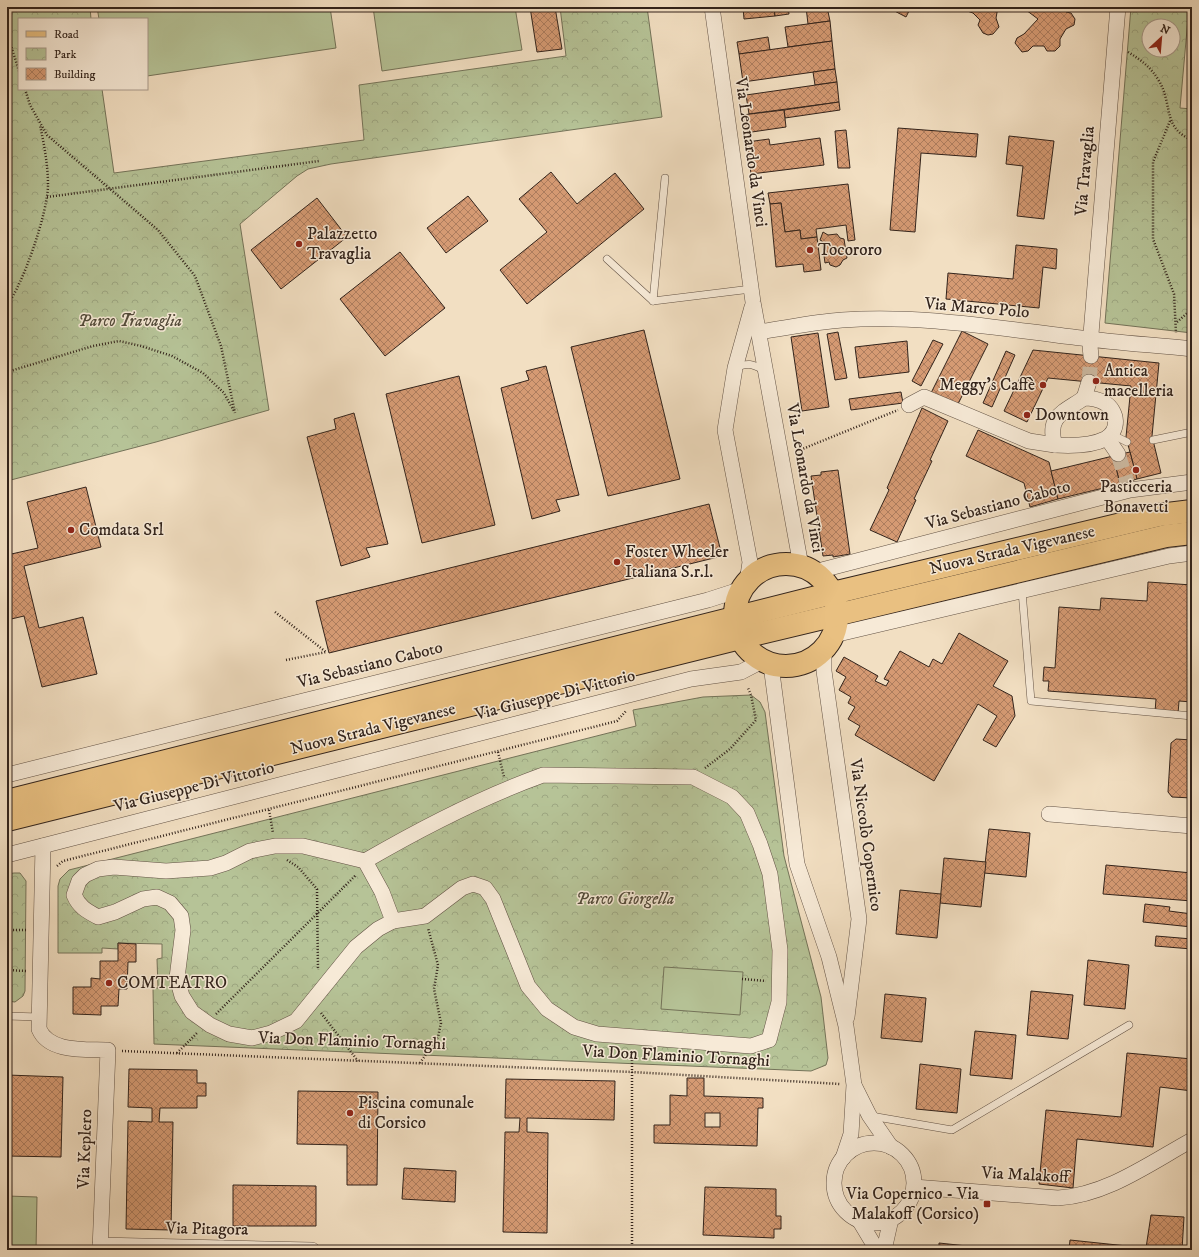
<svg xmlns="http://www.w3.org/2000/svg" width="1199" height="1257" font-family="'IM FELL DW Pica',serif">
	<defs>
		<pattern id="park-crowns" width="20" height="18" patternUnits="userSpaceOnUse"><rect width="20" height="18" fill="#b6c397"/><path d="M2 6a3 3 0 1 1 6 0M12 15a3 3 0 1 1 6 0" fill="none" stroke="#9da782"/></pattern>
		<pattern id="building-cross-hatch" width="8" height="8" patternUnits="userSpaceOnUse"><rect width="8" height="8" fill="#d59a73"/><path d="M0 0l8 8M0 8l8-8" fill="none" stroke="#ad7d5e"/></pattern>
	</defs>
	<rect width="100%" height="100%" fill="#f2dfc2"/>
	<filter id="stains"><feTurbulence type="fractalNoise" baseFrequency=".005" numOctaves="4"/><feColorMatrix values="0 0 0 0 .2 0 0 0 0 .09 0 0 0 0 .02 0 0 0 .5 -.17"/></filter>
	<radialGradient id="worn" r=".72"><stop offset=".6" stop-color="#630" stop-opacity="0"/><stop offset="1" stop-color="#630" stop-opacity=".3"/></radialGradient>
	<g fill="url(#park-crowns)" stroke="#747359" fill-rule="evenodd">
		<path d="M7 7H90L91 19H19V89H102L114 173 364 140 359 85 566 56 560 7H647L662 117 331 164 308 169 297 176 240 224 269 410 156 442 7 481Z"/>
		<path d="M1131 7H1189L1180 108 1192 109V333L1105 323ZM1149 26H1173V50H1149Z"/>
		<path d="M751 695 760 702 765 712 784 856 821 997 828 1058 826 1065 811 1071 154 1044 153 988H158L157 959 162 958V944L118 943V949L102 948V953H58V886L60 879 69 870 636 726 633 710 703 697Z"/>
		<path d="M14 873H20L26 881 25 991 23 996 15 1002 7 1001V874Z"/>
	</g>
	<g fill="#b6c397" stroke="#747359">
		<path d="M97 7H330L336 48 147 76V19H99Z"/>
		<path d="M373 7H515L522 50 382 71Z"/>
		<path d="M664 967 743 972 740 1015 661 1009Z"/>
		<path d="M7 1196 37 1197 36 1250H7Z"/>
	</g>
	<g fill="url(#building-cross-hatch)" stroke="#32231b" fill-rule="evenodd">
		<path d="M530 7H555L562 49 537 52Z"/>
		<path d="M743 7H774L775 16 744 19Z"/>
		<path d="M774 7H788L789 14 775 16Z"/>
		<path d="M806 7H827L830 21 808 24Z"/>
		<path d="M887 7H911L906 17Z"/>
		<path d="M962 7H998L996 18 999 27 993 34 988 35 983 33 978 25 980 20 973 13 967 11Z"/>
		<path d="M1022 7H1065L1066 12 1071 13 1075 19 1074 25 1066 29 1060 39V46L1055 51H1047L1044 46H1033L1028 51 1022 52 1015 43 1017 38 1024 34 1038 19Z"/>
		<path d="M830 21 832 41 788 47 785 27Z"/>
		<path d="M768 37 770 50 739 54 737 42Z"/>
		<path d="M832 41 835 69 743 82 739 54Z"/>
		<path d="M835 69 837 82 815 85 813 72Z"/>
		<path d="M837 82 839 102 749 114 746 95Z"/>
		<path d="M839 102 840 110 785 118 784 110Z"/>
		<path d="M784 110 786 127 745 133 742 115Z"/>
		<path d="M898 128 978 134 976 157 921 153 915 232 890 230Z"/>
		<path d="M846 130 850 168H838L835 131Z"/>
		<path d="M1009 136 1054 141 1044 219 1017 216 1023 166 1006 164Z"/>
		<path d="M820 138 824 165 751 174 747 142 769 139 770 145Z"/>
		<path d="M551 172 577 204 615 173 644 209 527 304 500 270 547 232 519 199Z"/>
		<path d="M848 184 855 240 848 241 846 225 816 229 817 237 801 239 800 230 785 232 781 203 770 204 768 193Z"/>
		<path d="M468 196 488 221 446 253 427 228Z"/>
		<path d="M317 198 347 237 281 289 251 250Z"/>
		<path d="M781 203 785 232 800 230 801 239 817 237 821 270 804 272 803 264 776 267 770 204Z"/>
		<path d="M823 232 828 235 837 234 840 238 844 239 847 258 843 260 840 265 836 267 830 265 829 262 825 263 822 241 820 240Z"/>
		<path d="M1016 245 1057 249 1056 269 1043 267 1039 308 946 299 948 273 1013 279Z"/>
		<path d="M400 252 445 308 385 356 340 299Z"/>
		<path d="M644 330 680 479 608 496 571 347Z"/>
		<path d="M962 331 988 344 957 406 931 393Z"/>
		<path d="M838 332 847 378 835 380 827 334Z"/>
		<path d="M818 333 829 407 802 411 791 337Z"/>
		<path d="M933 340 943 344 921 386 912 381Z"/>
		<path d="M907 341 909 372 859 378 855 347Z"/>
		<path d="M1033 350 1159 363 1152 436 1161 473 1137 479 1126 437 1131 386 1048 378 1027 422 1004 411Z"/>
		<path d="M1006 351 1015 355 992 407 983 403Z"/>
		<path d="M546 366 579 495 556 500 560 511 532 519 501 388 529 380 526 371Z"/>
		<path d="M459 376 495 525 422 543 386 394Z"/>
		<path d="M901 392 903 403 851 410 849 399Z"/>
		<path d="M922 408 948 421 930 460 932 461 914 499 916 500 897 542 870 530 889 490 887 488Z"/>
		<path d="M354 413 388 544 366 548 370 557 341 566 307 437 336 429 334 419Z"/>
		<path d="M978 430 1049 462 1058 499 1030 507 1024 483 966 456Z"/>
		<path d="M1130 452 1137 479 1120 484 1113 456Z"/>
		<path d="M1113 456 1120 484 1058 499 1051 471Z"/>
		<path d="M838 470 850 554 833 557V555L823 556 811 476 821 475V472Z"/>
		<path d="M86 487 101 547 24 566 39 628 83 617 97 674 42 687 24 616 7 620V555L38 548 27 502Z"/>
		<path d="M709 504 722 556 329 653 316 601Z"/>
		<path d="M1148 582 1192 585V702L1179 701 1178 714 1155 712 1156 699 1048 691 1049 681H1043L1044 667 1055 668 1059 607 1100 610 1101 598 1147 601Z"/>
		<path d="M959 633 1008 661 993 686 1012 696 1015 716 996 747 983 740 997 716 978 704 934 781 855 735 860 726 848 719 855 707 848 703 851 697 839 690 846 677 836 671 844 657 878 676 875 681 886 686 889 681 884 679 900 651 929 667 933 659 942 664Z"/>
		<path d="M1176 739 1192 740V798L1172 797 1168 792 1171 743Z"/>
		<path d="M989 829 1030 833 1026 877 984 873Z"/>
		<path d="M944 858 986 862 981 907 940 903Z"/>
		<path d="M1106 865 1192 873V901L1103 894Z"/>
		<path d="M900 890 941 894 937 938 896 934Z"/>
		<path d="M1145 904 1170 907 1169 911 1192 914V927L1143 922Z"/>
		<path d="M1156 936 1192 939V949L1155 946Z"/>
		<path d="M118 943 136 944V962H128L127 989H119L118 1006H101V1015L73 1014V987H91V978L100 979V961H118Z"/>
		<path d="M1088 960 1129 965 1125 1009 1084 1005Z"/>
		<path d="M1031 991 1073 995 1068 1039 1027 1035Z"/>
		<path d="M885 994 926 998 922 1042 881 1038Z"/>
		<path d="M975 1031 1016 1035 1012 1079 970 1075Z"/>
		<path d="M1127 1053 1192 1059V1091L1160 1087 1153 1147 1077 1139 1073 1188 1039 1184 1046 1110 1121 1117Z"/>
		<path d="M920 1064 961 1069 957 1113 916 1109Z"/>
		<path d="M129 1069 197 1070V1083H206V1096H197V1108H160L159 1122H173L171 1230 126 1229 128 1121 152 1122V1108L128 1107Z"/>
		<path d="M7 1075 63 1077 61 1157 7 1156Z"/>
		<path d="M687 1078H704V1096L763 1098V1108H758L757 1146 654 1143V1125H670V1095L687 1096ZM705 1113H720V1127H705Z"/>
		<path d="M506 1079 615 1081 614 1120 527 1118V1132L548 1133 547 1233 503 1232 505 1132H519L520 1118H505Z"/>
		<path d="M298 1091 378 1092 377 1185H347V1145L297 1144Z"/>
		<path d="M404 1168 456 1171 455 1202 402 1199Z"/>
		<path d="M233 1185 316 1186V1226H233Z"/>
		<path d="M705 1187 776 1189V1216H781V1229H774V1238L703 1235Z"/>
		<path d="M1151 1215 1184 1217 1182 1250H1069L1070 1240 1146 1248Z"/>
		<path d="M939 1243 1004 1250H939Z"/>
	</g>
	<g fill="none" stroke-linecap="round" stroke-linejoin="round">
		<g stroke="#ccb9a1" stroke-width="15" stroke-dasharray="15 8" stroke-linecap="butt">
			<path d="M1089 382 1091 356"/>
			<path d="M1118 454 1127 482"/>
		</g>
		<g stroke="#625245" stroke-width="8">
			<g id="lane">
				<path d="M607 259 653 301 665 178"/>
				<path d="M653 301 751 289"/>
				<path d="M735 368C748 362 752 364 764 370"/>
				<path d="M1111 434 1127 442"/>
				<path d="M1153 440 1192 432"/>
				<path d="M1022 591 1031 701 1192 716"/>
				<path d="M7 1016 39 1017"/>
				<path d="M871 1116 952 1130 1129 1025"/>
			</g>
		</g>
		<g stroke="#625245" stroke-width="16">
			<g id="street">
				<path d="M712 7 753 302 801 566"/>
				<path d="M758 332C786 328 814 322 842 320 922 314 1002 329 1081 338 1118 343 1155 345 1192 349"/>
				<path d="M1091 356 1090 346 1118 7"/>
				<path d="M1084 398C1091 398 1098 399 1105 403 1118 411 1120 431 1105 439 1091 446 1071 446 1055 445 1046 416 1064 412 1084 398Z"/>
				<path d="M1084 398 1089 382"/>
				<path d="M909 405 924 397 1029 441 1055 445"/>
				<path d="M1107 438 1118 454"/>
				<path d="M814 572 1130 490 1192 482"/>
				<path d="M747 582 750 562 725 430 735 368 752 307"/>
				<path d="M834 635 1169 556 1192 553"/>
				<path d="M824 650V671L859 919 847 1017"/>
				<path d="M771 665 797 864 829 957 846 1026 854 1085 851 1134 843 1158"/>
				<path d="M7 775 708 600 742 589"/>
				<path d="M1049 814 1192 826"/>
				<path d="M43 846 39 1029C49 1053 86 1049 108 1050L100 1250"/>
				<path d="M275 846H303L365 861 382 892 393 921 378 929 356 947 296 1021 271 1033 252 1038 229 1034 210 1025 192 1012 182 996 177 978 183 930 181 916 170 903 157 897 143 899 115 912 98 917C87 911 79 907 74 895L79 881 85 875 98 869 114 867 166 871 210 868 226 863 250 851Z"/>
				<path d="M7 855 691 679 741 672 762 661"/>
				<path d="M365 861C420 829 482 797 543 775L693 777 732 797 747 813 760 844 770 874 780 950 779 1002 769 1040 751 1046 597 1034 574 1027 547 1009 528 986 493 899 485 888 473 884 462 888 425 916 393 921"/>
				<path d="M855 1087 869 1115 891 1147"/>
				<circle cx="874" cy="1183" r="40"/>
				<path d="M914 1187 1058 1198C1107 1195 1150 1163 1192 1140"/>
				<path d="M859 1220 877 1250"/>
				<path d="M100 1245 312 1250"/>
				<path d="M884 1250 891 1219"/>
			</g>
		</g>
		<g stroke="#32231b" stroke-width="24">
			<g id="primary">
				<circle cx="786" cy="615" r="51"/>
				<path d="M7 801 833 593 1159 515 1192 511"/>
				<path d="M7 820 740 638 1166 536 1192 533"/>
			</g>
		</g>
		<g stroke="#32231b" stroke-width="2.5" stroke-dasharray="1 2" stroke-linecap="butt">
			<path d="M7 33 19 71"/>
			<path d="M1128 52C1141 60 1151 67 1159 81 1173 104 1162 128 1192 140"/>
			<path d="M25 89 30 105 47 135 158 230 195 276 221 346 235 413"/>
			<path d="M1170 121 1153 162V239L1174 294 1176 333"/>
			<path d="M47 197 319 161"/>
			<path d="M7 305C23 285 48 212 48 185 48 165 44 144 40 125"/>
			<path d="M1177 322 1192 309"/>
			<path d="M7 372 93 346 119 341 141 346 172 356 203 373 224 393 234 411"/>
			<path d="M795 452 898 410"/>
			<path d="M275 612 326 652"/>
			<path d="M286 660 326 652"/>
			<path d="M498 752 504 777"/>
			<path d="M705 768 730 749 756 720 751 695 748 688"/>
			<path d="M269 810 273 833"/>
			<path d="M287 860 298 867 317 889 318 970"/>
			<path d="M57 866 63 861 617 721 626 711"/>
			<path d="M7 930H27"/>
			<path d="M7 970 26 971"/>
			<path d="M742 979 766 981"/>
			<path d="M321 1013 358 1061"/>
			<path d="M216 1014 356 875"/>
			<path d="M122 1051 632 1072 840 1084"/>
			<path d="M177 1053 197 1033"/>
			<path d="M420 1063 438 1037 441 1023 434 989 438 965 428 928"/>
			<path d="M632 1250V1051"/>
		</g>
		<use href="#lane" stroke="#f7ead7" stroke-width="7"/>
		<use href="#street" stroke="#f7ead7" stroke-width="15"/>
		<use href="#primary" stroke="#e9c081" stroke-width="22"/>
	</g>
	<g fill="#8f2418" stroke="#f7ead7" stroke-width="1.5">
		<circle cx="299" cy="244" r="4"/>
		<circle cx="810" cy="250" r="4"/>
		<circle cx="1096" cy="381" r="4"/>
		<circle cx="1043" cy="385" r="4"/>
		<circle cx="1027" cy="415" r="4"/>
		<circle cx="1136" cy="470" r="4"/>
		<circle cx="71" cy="530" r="4"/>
		<circle cx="617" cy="562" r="4"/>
		<circle cx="109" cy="983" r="4"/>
		<circle cx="350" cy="1113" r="4"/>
		<rect x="983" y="1200" width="8" height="8" rx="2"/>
	</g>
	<g text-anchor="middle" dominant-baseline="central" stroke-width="3" stroke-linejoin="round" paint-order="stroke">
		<g font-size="17" fill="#32231b" stroke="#f7ead7">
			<text transform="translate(751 152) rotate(82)">Via Leonardo da Vinci</text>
			<text transform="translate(1085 171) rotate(-85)">Via Travaglia</text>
			<text transform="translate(977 308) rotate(5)">Via Marco Polo</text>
			<text transform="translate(805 478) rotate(80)">Via Leonardo da Vinci</text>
			<text transform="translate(998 505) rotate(-15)">Via Sebastiano Caboto</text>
			<text transform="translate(1012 550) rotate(-13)">Nuova Strada Vigevanese</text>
			<text transform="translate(370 665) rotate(-14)">Via Sebastiano Caboto</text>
			<text transform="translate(555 695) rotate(-14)">Via Giuseppe Di Vittorio</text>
			<text transform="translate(373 729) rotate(-14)">Nuova Strada Vigevanese</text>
			<text transform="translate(194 787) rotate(-14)">Via Giuseppe Di Vittorio</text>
			<text transform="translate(866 835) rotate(82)">Via Niccolò Copernico</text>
			<text transform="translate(352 1041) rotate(2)">Via Don Flaminio Tornaghi</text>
			<text transform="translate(676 1056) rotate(3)">Via Don Flaminio Tornaghi</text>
			<text transform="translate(85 1149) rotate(-88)">Via Keplero</text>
			<text transform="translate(1025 1175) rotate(3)">Via Malakoff</text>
			<text transform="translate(207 1229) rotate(1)">Via Pitagora</text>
		</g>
		<g font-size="17" fill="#32231b" stroke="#f7ead7" text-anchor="start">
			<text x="307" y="234">Palazzetto<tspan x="307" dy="20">Travaglia</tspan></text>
			<text x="818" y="250">Tocororo</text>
			<text x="1104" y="371">Antica<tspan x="1104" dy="20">macelleria</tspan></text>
			<text x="1035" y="385" text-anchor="end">Meggy's Caffè</text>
			<text x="1035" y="415">Downtown</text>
			<text x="1136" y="487" text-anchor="middle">Pasticceria<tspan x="1136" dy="20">Bonavetti</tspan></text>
			<text x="79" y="530">Comdata Srl</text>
			<text x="625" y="552">Foster Wheeler<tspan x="625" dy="20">Italiana S.r.l.</tspan></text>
			<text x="117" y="983">COMTEATRO</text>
			<text x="358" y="1103">Piscina comunale<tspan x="358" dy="20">di Corsico</tspan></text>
			<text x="979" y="1194" text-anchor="end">Via Copernico - Via<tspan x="979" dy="20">Malakoff (Corsico)</tspan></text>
		</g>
		<g font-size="17" font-style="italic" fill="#534b3a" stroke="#f7ead7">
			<text x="130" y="321">Parco Travaglia</text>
			<text x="625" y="899">Parco Giorgella</text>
		</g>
	</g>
	<rect width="1199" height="1257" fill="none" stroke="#f2dfc2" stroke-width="24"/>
	<rect x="8" y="8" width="1183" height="1241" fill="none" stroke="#32231b" stroke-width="2"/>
	<rect x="12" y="12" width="1175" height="1233" fill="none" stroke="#32231b"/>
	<rect x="18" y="18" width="130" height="72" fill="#f7ead7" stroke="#a89a8c"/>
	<rect x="26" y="31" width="20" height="6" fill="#e9c081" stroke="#a89a8c"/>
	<text x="54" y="38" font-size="12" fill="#32231b">Road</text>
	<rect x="26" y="48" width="20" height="12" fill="url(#park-crowns)" stroke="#a89a8c"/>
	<text x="54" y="58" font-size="12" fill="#32231b">Park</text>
	<rect x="26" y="68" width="20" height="12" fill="url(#building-cross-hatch)" stroke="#a89a8c"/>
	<text x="54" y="78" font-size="12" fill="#32231b">Building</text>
	<g transform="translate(1161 38) rotate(26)"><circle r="19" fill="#f7ead7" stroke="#a89a8c"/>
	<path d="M0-3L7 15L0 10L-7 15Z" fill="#8f2418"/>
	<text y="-6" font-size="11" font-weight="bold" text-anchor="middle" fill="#32231b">N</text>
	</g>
	<rect width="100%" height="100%" filter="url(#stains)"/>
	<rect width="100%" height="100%" fill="url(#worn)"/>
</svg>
